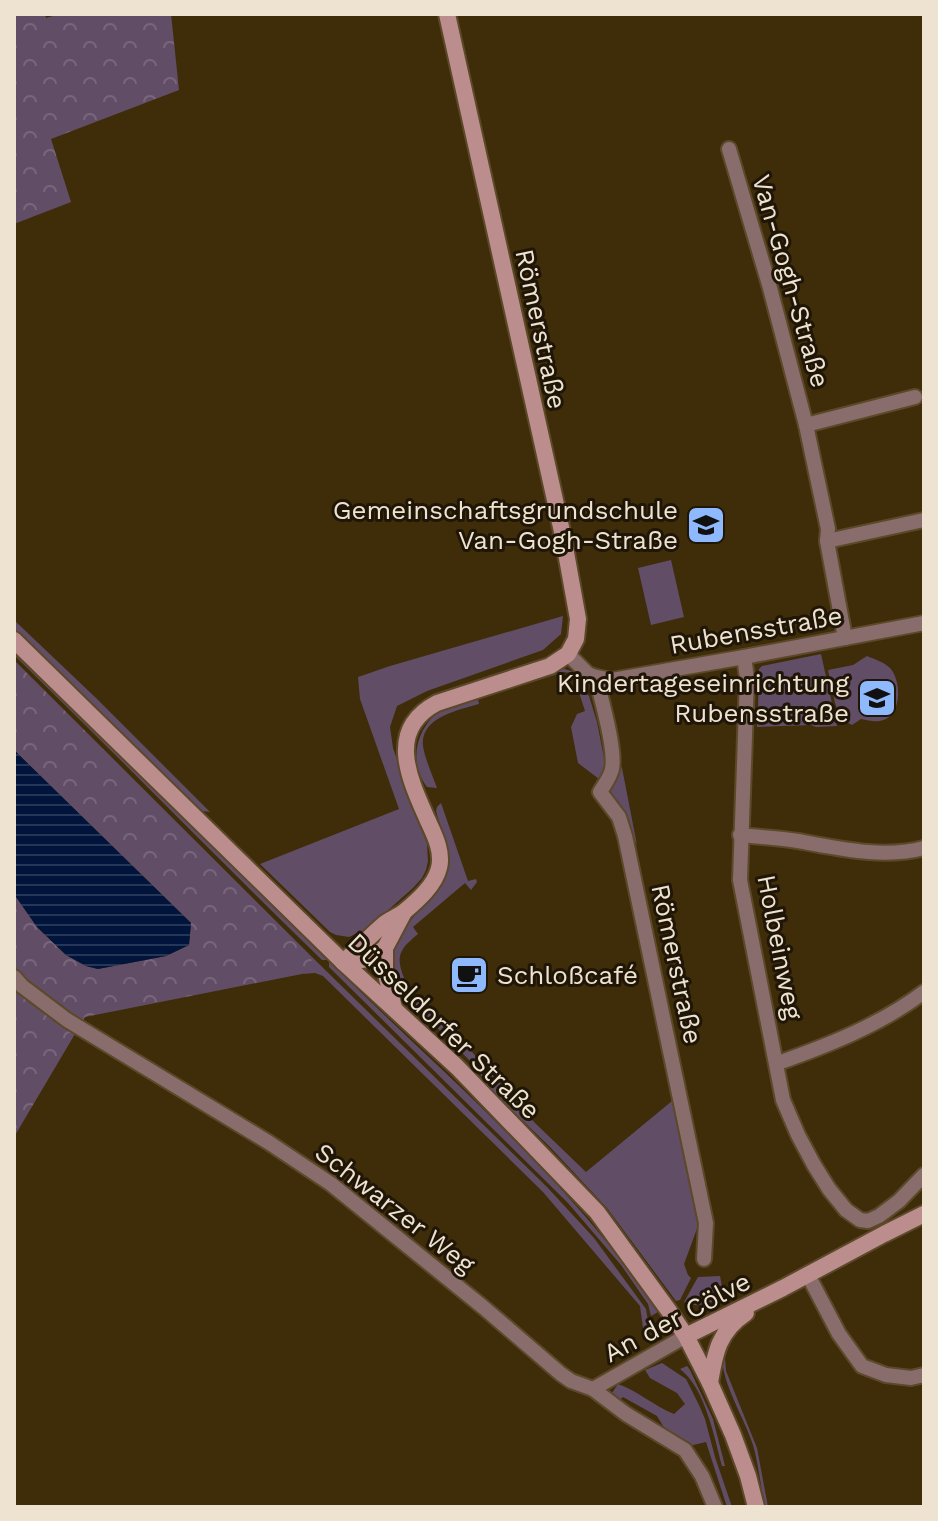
<svg xmlns="http://www.w3.org/2000/svg" width="938" height="1521" font-family="'Work Sans',sans-serif">
	<defs>
		<pattern id="forest-crowns" width="20" height="18" patternUnits="userSpaceOnUse" patternTransform="scale(2)"><rect width="20" height="18" fill="#624d67"/><path d="M2 6a3 3 0 1 1 6 0M12 15a3 3 0 1 1 6 0" fill="none" stroke="#79667c"/></pattern>
		<pattern id="water-rules" width="6" height="5" patternUnits="userSpaceOnUse" patternTransform="scale(2)"><rect width="6" height="5" fill="#00143c"/><path d="M0 2.5h6" fill="none" stroke="#263657"/></pattern>
	</defs>
	<rect width="100%" height="100%" fill="#3f2c09"/>
	<g fill="#624d67">
		<path d="M671 560 684 617 651 625 638 568Z"/>
		<path d="M563 616 561 634 543 650 427 691 397 706 390 727 393 748 427 844 428 861 426 870 422 878 413 888 368 928 349 937 336 935 330 932 260 864 399 809 360 699 358 677 390 666Z"/>
		<path d="M14 620 96 698 210 812 203 811 198 807 14 629Z"/>
		<path d="M14 649 97 729 327 960H322C218 859 118 756 14 655Z"/>
		<path d="M821 654 837 726 816 727 811 725 757 727V714H760V707H758L759 669 762 666Z"/>
		<path d="M867 656C874 659 884 662 890 668 901 680 902 711 886 719 878 723 870 721 861 719L852 725 841 719 835 703 828 670 853 665Z"/>
		<path d="M561 668 571 671 577 677 576 678 570 673 564 672 478 699 479 704C459 710 420 717 423 746 425 759 432 774 437 788L427 787C407 760 417 728 441 709Z"/>
		<path d="M576 683 589 696 597 722 606 768 603 777 599 779 578 763 571 727 577 714 585 711Z"/>
		<path d="M619 764 622 768 637 845 627 822 610 793Z"/>
		<path d="M441 803 468 881 476 879 477 882 471 890 465 883 413 927 418 934C400 949 395 955 404 978L401 981 472 1052 535 1123 586 1172 672 1101 698 1226 684 1264 688 1275 691 1278 680 1300 676 1301 607 1208 550 1147 493 1092 471 1062 402 992C366 935 435 914 447 866 452 847 440 829 436 811L437 807Z"/>
		<path d="M312 957 547 1187 594 1238 646 1309 650 1333 645 1342 640 1306 543 1192 323 976 315 973 302 974 310 964Z"/>
		<path d="M329 961C441 1073 571 1179 658 1312L651 1316 648 1304 621 1265 568 1203 329 967Z"/>
		<path d="M720 1276 724 1297C711 1302 698 1309 684 1302L698 1277Z"/>
		<path d="M722 1356 725 1358 726 1371 757 1448 768 1507H766C760 1487 759 1465 753 1445 744 1417 722 1384 722 1356Z"/>
		<path d="M662 1363 686 1379 699 1405 705 1419 715 1457 732 1507H727L706 1442 689 1446 663 1426 657 1416 623 1397 618 1401 612 1393 618 1384C638 1391 654 1406 674 1414L685 1404 677 1393 650 1378 645 1370Z"/>
		<path d="M687 1366 690 1370 713 1419 725 1466H722C714 1436 705 1388 680 1369Z"/>
	</g>
	<g fill="url(#forest-crowns)">
		<path d="M14 14H45L46 18 60 14H171L179 90 51 139 71 202 14 224Z"/>
		<path d="M14 660 312 957 311 964 302 974 85 1017 14 1137V894L37 927 66 955 86 966 98 969 166 956 189 945 191 923 14 750Z"/>
	</g>
	<path fill="url(#water-rules)" d="M14 750 191 923 189 945 166 956 98 969 86 966 66 955 37 927 14 894Z"/>
	<g fill="none" stroke-linecap="round" stroke-linejoin="round">
		<g stroke="#5b4929" stroke-width="18">
			<g id="street">
				<path d="M729 149 770 288 806 425 828 529 827 541 845 638"/>
				<path d="M806 425 915 397"/>
				<path d="M827 541 924 520"/>
				<path d="M568 654 588 674 596 677C601 699 616 749 612 769 610 778 604 785 600 792L619 817 625 836 706 1223 704 1259"/>
				<path d="M744 657 747 678 740 880 783 1100 798 1135 814 1165 829 1189 846 1210 860 1220 868 1221 879 1216 899 1201 924 1175"/>
				<path d="M596 677 612 680 744 657 924 623"/>
				<path d="M740 835C759 837 779 838 798 841 838 848 883 859 924 848"/>
				<path d="M14 977 22 986 67 1020 268 1142 331 1184 483 1307 561 1374 571 1381 593 1389 626 1414 685 1450 702 1476 715 1507"/>
				<path d="M778 1063C829 1045 880 1025 924 992"/>
				<path d="M808 1275 839 1334 862 1366 886 1375 911 1378 924 1375"/>
				<path d="M593 1389 686 1336"/>
			</g>
		</g>
		<g stroke="#5b4929" stroke-width="20">
			<g id="secondary">
				<path d="M14 640 343 962 457 1067 597 1212 669 1311 686 1336 710 1383 733 1435 748 1476 756 1507"/>
				<path d="M385 948V970L394 1008"/>
				<path d="M343 962C357 950 370 936 384 924 391 919 399 916 405 911 418 900 435 885 439 868 443 852 435 836 428 821 410 780 385 730 437 703L550 666 568 654 576 639 578 619 563 536 447 14"/>
				<path d="M343 962 370 959 385 948 403 914"/>
				<path d="M686 1336 783 1288 884 1234 924 1214"/>
				<path d="M710 1383C715 1352 719 1331 746 1313"/>
			</g>
		</g>
		<use href="#street" stroke="#896c6c" stroke-width="14"/>
		<use href="#secondary" stroke="#bb8e8d" stroke-width="16"/>
	</g>
	<defs>
		<g id="school-square" transform="scale(2)"><rect x="-9" y="-9" width="18" height="18" rx="4" fill="#8eb9fc" stroke="#1f1608"/><path d="M0-5L7-2L0 1L-7-2ZM-4 1L0 2.5L4 1V4Q0 6-4 4Z" fill="#111"/></g>
		<g id="cafe-square" transform="scale(2)"><rect x="-9" y="-9" width="18" height="18" rx="4" fill="#8eb9fc" stroke="#1f1608"/><path d="M-5.5-4.5H6V0H3Q3 3.5 0 3.5H-2.5Q-5.5 3.5-5.5 0ZM3-3.2v2h1.7v-2ZM-6 4.5H4V6H-6Z" fill="#111"/></g>
	</defs>
	<g fill-rule="evenodd">
		<use href="#school-square" x="706" y="525"/>
		<use href="#school-square" x="877" y="698"/>
		<use href="#cafe-square" x="469" y="975"/>
	</g>
	<g text-anchor="middle" dominant-baseline="central" stroke-width="6" stroke-linejoin="round" paint-order="stroke">
		<g font-size="26" fill="#eee2d0" stroke="#1f1608">
			<text transform="translate(791 281) rotate(74)">Van-Gogh-Straße</text>
			<text transform="translate(541 329) rotate(78)">Römerstraße</text>
			<text transform="translate(756 630) rotate(-10)">Rubensstraße</text>
			<text transform="translate(780 947) rotate(79)">Holbeinweg</text>
			<text transform="translate(677 964) rotate(78)">Römerstraße</text>
			<text transform="translate(444 1026) rotate(44)">Düsseldorfer Straße</text>
			<text transform="translate(395 1208) rotate(38)">Schwarzer Weg</text>
			<text transform="translate(677 1317) rotate(-28)">An der Cölve</text>
		</g>
		<g font-size="26" fill="#eee2d0" stroke="#1f1608" text-anchor="end">
			<text x="678" y="510">Gemeinschaftsgrundschule<tspan x="678" dy="30">Van-Gogh-Straße</tspan></text>
			<text x="849" y="683">Kindertageseinrichtung<tspan x="849" dy="30">Rubensstraße</tspan></text>
			<text x="497" y="975" text-anchor="start">Schloßcafé</text>
		</g>
	</g>
	<rect width="938" height="1521" fill="none" stroke="#eee2d0" stroke-width="32"/>
</svg>
